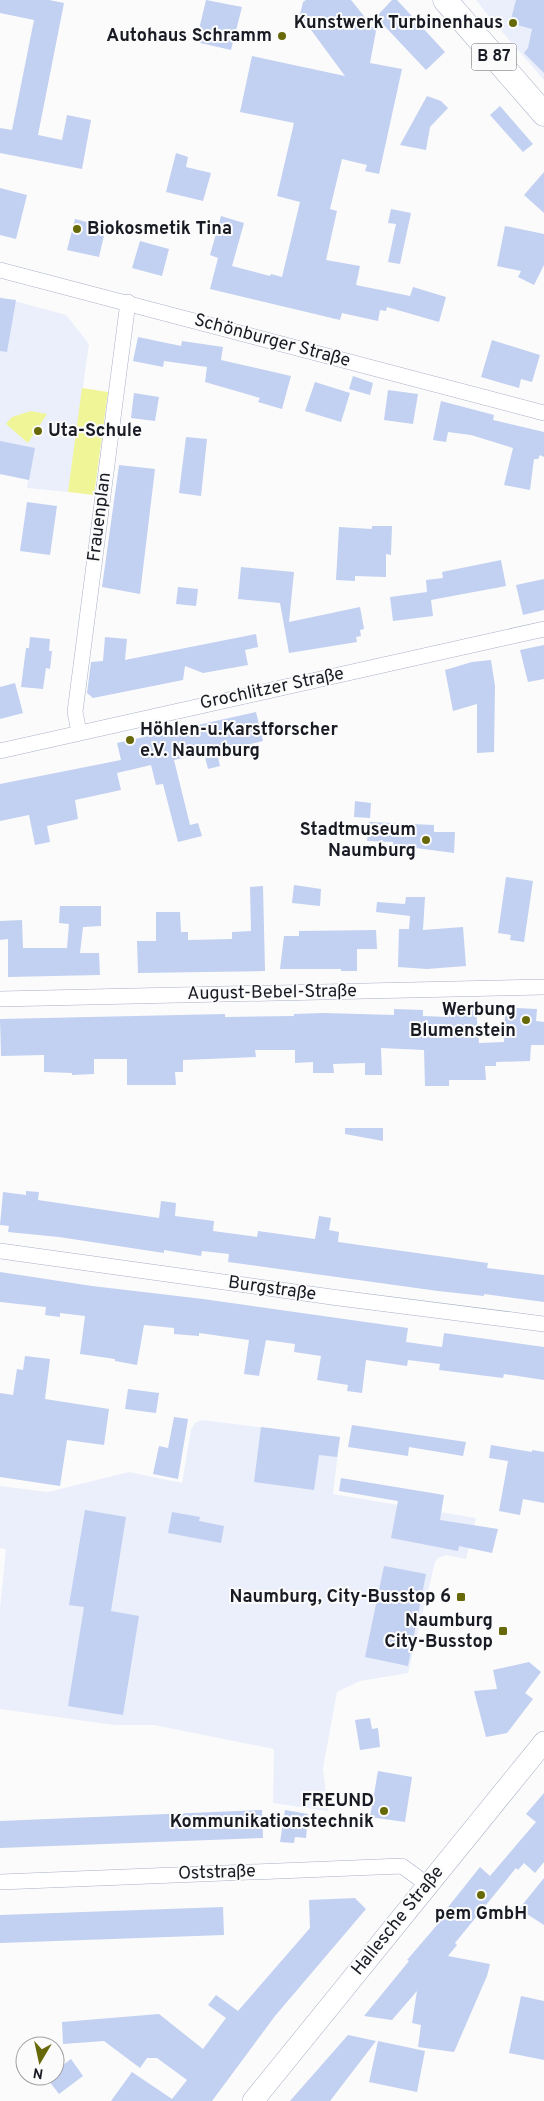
<svg xmlns="http://www.w3.org/2000/svg" width="544" height="2101" font-family="Overpass,sans-serif">
	<rect width="100%" height="100%" fill="#fbfbfb"/>
	<g fill="#eaeffb">
		<path d="M476 0H544V80L491 19Z"/>
		<path d="M0 297 66 315 89 344 68 492 27 488 28 480 0 474Z"/>
		<path d="M202 1420 340 1437 333 1494 476 1518 466 1559 446 1555 438 1558 435 1562 408 1673 360 1681 337 1692 323 1768 328 1811 273 1803 274 1749 154 1725H114L0 1709V1608L6 1549 0 1548V1486L48 1492 129 1472 182 1483 191 1430 195 1423Z"/>
	</g>
	<g fill="#f0f597">
		<path d="M82 388 108 392 94 495 68 492Z"/>
		<path d="M31 411 47 414 28 443 6 424 12 417Z"/>
	</g>
	<g fill="#c2d0f1">
		<path d="M0 0H49L64 3 38 135 62 140 67 115 91 120 82 169 0 153V128L12 130 34 20 0 13Z"/>
		<path d="M206 0 242 7 231 50 196 42Z"/>
		<path d="M306 0H351L376 31 370 63 402 69 379 174 365 171 367 165 342 159 330 209 337 211 326 260 360 266 356 285 410 296 413 287 446 297 439 322 387 307 386 311 380 310 378 321 342 313 340 320 210 289 218 258 210 255 221 216 244 223 232 266 270 276 271 274 282 277 300 202 277 196 294 123 240 112 252 56 345 76 300 15 303 2Z"/>
		<path d="M392 0H397L445 52 426 70 376 17Z"/>
		<path d="M516 0H544V73L524 53 528 48 532 29 510 23Z"/>
		<path d="M427 96 441 101 448 108 430 127 426 150 400 145Z"/>
		<path d="M500 106 533 144 523 152 490 115Z"/>
		<path d="M176 153 188 157 186 167 211 173 203 201 166 192Z"/>
		<path d="M544 172V213L524 195Z"/>
		<path d="M0 188 27 195 16 239 0 235Z"/>
		<path d="M391 209 411 213 400 264 388 262 396 224 388 223Z"/>
		<path d="M75 219 106 227 99 257 67 250Z"/>
		<path d="M505 226 544 234V265L534 285 518 277 521 271 497 266Z"/>
		<path d="M140 241 169 249 162 276 132 268Z"/>
		<path d="M0 298 16 300 7 352 0 351Z"/>
		<path d="M138 337 181 346 182 341 223 347 221 360 291 376 282 409 258 402 260 398 205 382 207 367 164 361 163 367 133 361Z"/>
		<path d="M492 340 540 355 532 382 521 379 519 388 481 377Z"/>
		<path d="M353 376 373 383 370 395 349 389Z"/>
		<path d="M315 382 350 393 341 422 305 411Z"/>
		<path d="M388 390 418 394 413 424 384 420Z"/>
		<path d="M134 393 159 397 155 421 131 418Z"/>
		<path d="M441 401 494 415 493 420 544 432V457L540 455 538 459H534L530 490 504 485 513 448 471 435 448 432 446 442 433 440Z"/>
		<path d="M186 437 207 439 201 496 179 493Z"/>
		<path d="M0 441 35 448 29 480 0 474Z"/>
		<path d="M119 465 155 469 140 594 102 587Z"/>
		<path d="M27 502 57 506 50 555 20 551Z"/>
		<path d="M372 526H392L391 555 386 554V577L355 576V581L336 580 339 527 372 529Z"/>
		<path d="M501 560 506 586 431 600 433 616 393 621 390 597 427 592 426 580 443 578 442 572Z"/>
		<path d="M241 567 294 572 289 622 360 607 364 629 360 630 361 636 356 637 357 642 289 653 280 603 238 599Z"/>
		<path d="M544 579V610L523 615 516 585Z"/>
		<path d="M178 587 198 589 196 606 176 604Z"/>
		<path d="M256 634 258 647 245 650 248 665 203 673 185 666 183 680 93 698 87 693 91 662 103 661 105 637 127 639 125 660Z"/>
		<path d="M30 637 50 639 49 651H52L50 669 46 668 43 689 21 687 26 648H29Z"/>
		<path d="M544 645V679L528 682 520 650Z"/>
		<path d="M491 660 495 686 494 752 477 753V704L453 711 445 670 472 662Z"/>
		<path d="M15 683 23 713 0 719V687Z"/>
		<path d="M256 712 263 741 217 752 220 766 208 769 204 753 174 760 190 825 198 823 202 836 178 842 163 784 156 785 151 765 117 773 121 790 75 800 78 819 47 826 50 842 35 845 29 815 0 821V784L121 760 117 743Z"/>
		<path d="M355 801 371 803 370 818 354 817Z"/>
		<path d="M369 822 434 825V832H455L454 853 393 845V842L367 841Z"/>
		<path d="M506 877 533 881 524 942 510 940 511 935 498 933Z"/>
		<path d="M294 885 321 889 320 906 292 903Z"/>
		<path d="M263 886 265 971 138 973 137 941H156V912H180L181 932H188V940L232 939V932L251 931 250 887Z"/>
		<path d="M406 897H425L423 930 463 927 466 966 427 969 398 967 399 929H409L410 916 376 912 377 902 405 904Z"/>
		<path d="M60 906H101V926L83 927 80 953H99L100 975 8 977V939L0 940V921L22 920 23 948H67L69 924 59 923Z"/>
		<path d="M376 930 377 949H357V971H341V969H280L284 936H299V931Z"/>
		<path d="M516 1008 537 1009 536 1021 544 1022V1045H531L530 1061 496 1062V1066H485L486 1080H449V1086H425L424 1050 381 1048 382 1075H365V1063L333 1064 334 1073H313V1062L295 1063V1050H255L256 1057 183 1060V1072H175L176 1085H127V1059H94V1074L72 1075V1073L44 1072V1055L1 1056 0 1019 225 1014V1017L294 1016V1014L323 1013 394 1015V1009L423 1010V1016L449 1017V1010H476L479 1043 504 1042 505 1013 516 1014Z"/>
		<path d="M345 1128H383V1141L345 1134Z"/>
		<path d="M26 1191 39 1192 38 1200 159 1218 161 1201 176 1203 175 1216 214 1221 213 1231 257 1237 258 1231 315 1239 319 1216 331 1218 329 1230 339 1232 338 1242 488 1263 487 1268 544 1275V1302L484 1294V1296L438 1291 228 1262 229 1254 202 1251 201 1256 164 1250V1253L59 1237 8 1232 9 1226 0 1225 3 1192 26 1195Z"/>
		<path d="M0 1272 92 1286 203 1299 408 1328 406 1342 442 1347 444 1333 544 1347V1380L504 1374 503 1378 439 1370 440 1364 408 1360 407 1366 366 1360 362 1393 347 1391 348 1385 317 1380 321 1356 294 1352 295 1344 266 1340 259 1376 244 1374 249 1340 199 1333V1336L174 1334V1328L144 1325 137 1365 115 1361V1359L80 1354 85 1316 60 1313V1317L45 1315 46 1307 0 1302Z"/>
		<path d="M25 1356 50 1359 45 1399 109 1409 104 1445 67 1440 60 1486 0 1477V1393L13 1395 17 1369 23 1370Z"/>
		<path d="M128 1389 159 1393 156 1413 125 1409Z"/>
		<path d="M174 1417 188 1419 178 1479 153 1474 159 1446 168 1448Z"/>
		<path d="M352 1425 466 1442 463 1456 409 1447 408 1456 348 1447Z"/>
		<path d="M261 1427 340 1437 337 1457 319 1455 314 1490 254 1482Z"/>
		<path d="M491 1445 532 1452V1450L544 1452V1503L523 1499 520 1515 499 1511 508 1461 489 1458Z"/>
		<path d="M341 1478 444 1495 440 1520 498 1529 492 1553 459 1546 458 1551 391 1538 398 1501 339 1491Z"/>
		<path d="M85 1510 126 1517 111 1611 139 1616 123 1715 68 1706 84 1607 69 1605Z"/>
		<path d="M172 1512 200 1517 199 1521 224 1526 221 1543 168 1533Z"/>
		<path d="M384 1566 426 1574 408 1666 365 1657Z"/>
		<path d="M529 1662 541 1672 525 1693 533 1699 507 1733 486 1737 474 1691 497 1689 493 1670Z"/>
		<path d="M370 1718 372 1729 378 1728 380 1747 360 1750 355 1720Z"/>
		<path d="M378 1771 412 1777 405 1822 370 1817Z"/>
		<path d="M544 1793V1862L535 1873 524 1863 518 1870 516 1868 455 1943 457 1945 448 1956 490 1964 487 1976 454 2052 418 2047 421 2025 412 2023 417 1991 392 2020 364 2016 409 1961 407 1960 443 1918 441 1916 480 1867 490 1876 536 1822 526 1814Z"/>
		<path d="M262 1810 263 1838 0 1848V1821Z"/>
		<path d="M285 1810 308 1814 306 1838 295 1837 294 1843 280 1842Z"/>
		<path d="M544 1878V1925L519 1909Z"/>
		<path d="M355 1898 366 1909 275 2016 212 2101H111L132 2072 172 2099 187 2080 157 2058H147L140 2068 104 2041 63 2044 62 2022 159 2014 203 2049 226 2018 208 2005 216 1995 238 2011 310 1928 309 1900Z"/>
		<path d="M223 1907 224 1935 0 1943V1915Z"/>
		<path d="M521 1996 544 2001V2060L509 2053Z"/>
		<path d="M348 2035 376 2041 330 2101H290Z"/>
		<path d="M378 2041 425 2051 417 2092 369 2082Z"/>
		<path d="M71 2059 83 2076 59 2094 46 2077 55 2076V2071Z"/>
	</g>
	<g fill="none" stroke-linecap="round" stroke-linejoin="round">
		<g stroke="#a8b1c7" stroke-width="16">
			<g id="minor">
				<path d="M0 270 544 413"/>
				<path d="M79 732 75 712 128 302"/>
				<path d="M0 751 544 629"/>
				<path d="M0 999 544 987"/>
				<path d="M0 1251 339 1298 544 1324"/>
				<path d="M0 1882 402 1866 428 1885"/>
			</g>
		</g>
		<g stroke="#a8b1c7" stroke-width="22">
			<path id="secondary" d="M253 2101 544 1742"/>
		</g>
		<g stroke="#a8b1c7" stroke-width="25">
			<path id="primary" d="M445 0 544 114"/>
		</g>
		<use href="#minor" stroke="#fff" stroke-width="15"/>
		<use href="#secondary" stroke="#fff" stroke-width="21"/>
		<use href="#primary" stroke="#fff" stroke-width="24"/>
	</g>
	<g fill="#676908" stroke="#fbfbfb" stroke-width="2">
		<circle cx="513" cy="23" r="5"/>
		<circle cx="282" cy="36" r="5"/>
		<circle cx="77" cy="229" r="5"/>
		<circle cx="38" cy="431" r="5"/>
		<circle cx="130" cy="740" r="5"/>
		<circle cx="426" cy="840" r="5"/>
		<circle cx="526" cy="1020" r="5"/>
		<rect x="456" y="1592" width="10" height="10" rx="2.5"/>
		<rect x="498" y="1626" width="10" height="10" rx="2.5"/>
		<circle cx="384" cy="1811" r="5"/>
		<circle cx="481" cy="1895" r="5"/>
	</g>
	<g text-anchor="middle" dominant-baseline="central" stroke-width="4" stroke-linejoin="round" paint-order="stroke">
		<rect fill="#fbfbfb" stroke="#5c5e64" stroke-width="1" x="471.5" y="43.5" width="45" height="27" rx="4"/>
		<g font-size="16" font-weight="bold" fill="#181b23">
			<text x="494" y="57">B 87</text>
		</g>
		<g font-size="18" font-weight="bold" fill="#181b23" stroke="#fbfbfb" text-anchor="end">
			<text x="503" y="23">Kunstwerk Turbinenhaus</text>
			<text x="272" y="36">Autohaus Schramm</text>
			<text x="87" y="229" text-anchor="start">Biokosmetik Tina</text>
			<text x="48" y="431" text-anchor="start">Uta-Schule</text>
			<text x="140" y="730" text-anchor="start">Höhlen-u.Karstforscher<tspan x="140" dy="21">e.V. Naumburg</tspan></text>
			<text x="416" y="830">Stadtmuseum<tspan x="416" dy="21">Naumburg</tspan></text>
			<text x="516" y="1010">Werbung<tspan x="516" dy="21">Blumenstein</tspan></text>
			<text x="451" y="1597">Naumburg, City-Busstop 6</text>
			<text x="493" y="1621">Naumburg<tspan x="493" dy="21">City-Busstop</tspan></text>
			<text x="374" y="1801">FREUND<tspan x="374" dy="21">Kommunikationstechnik</tspan></text>
			<text x="481" y="1914" text-anchor="middle">pem GmbH</text>
		</g>
		<g font-size="18" fill="#181b23" stroke="#fbfbfb">
			<text transform="translate(272 341) rotate(15)">Schönburger Straße</text>
			<text transform="translate(100 517) rotate(-83)">Frauenplan</text>
			<text transform="translate(272 689) rotate(-12)">Grochlitzer Straße</text>
			<text transform="translate(272 993) rotate(-1)">August-Bebel-Straße</text>
			<text transform="translate(272 1289) rotate(8)">Burgstraße</text>
			<text transform="translate(217 1873) rotate(-2)">Oststraße</text>
			<text transform="translate(398 1921) rotate(-51)">Hallesche Straße</text>
		</g>
	</g>
	<g transform="translate(40 2061) rotate(189)"><circle r="24" fill="#fbfbfb" stroke="#a0a1a5"/>
	<path d="M0-4L9 19L0 12L-9 19Z" fill="#676908"/>
	<text y="-8" font-size="14" font-weight="bold" text-anchor="middle" fill="#181b23">N</text>
	</g>
</svg>
